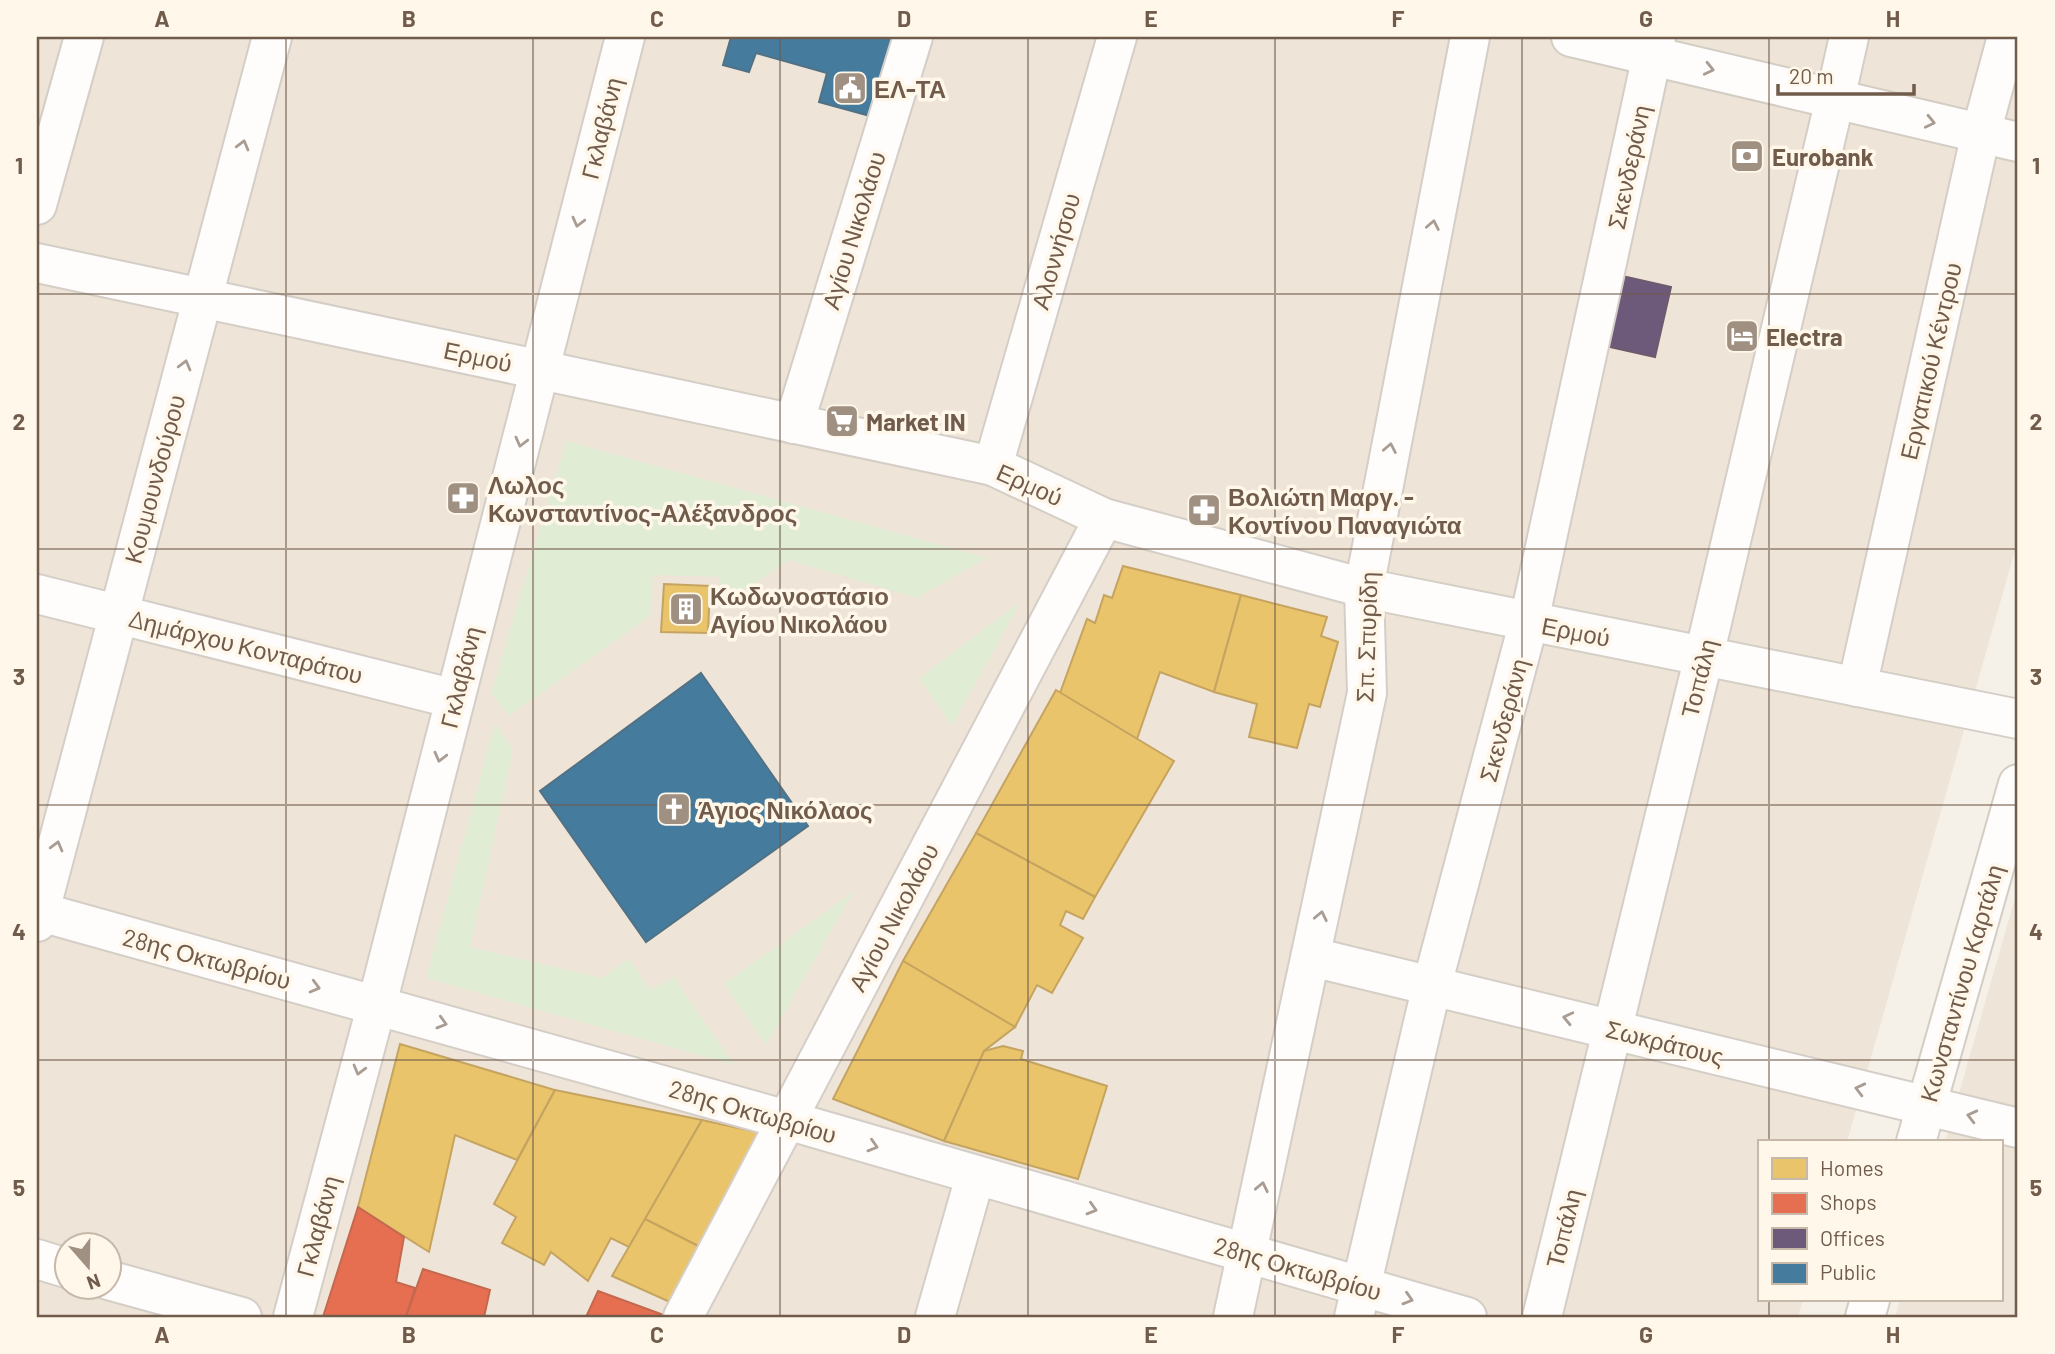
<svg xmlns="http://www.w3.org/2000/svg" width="2055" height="1354" font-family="Barlow,sans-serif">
	<rect width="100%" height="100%" fill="#f5f1e9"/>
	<g fill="#eee4d7" fill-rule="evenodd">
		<path d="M37 37H2018V540L1847 1142H1759V1300H1803L1798 1317H37ZM66 1246H108V1288H66Z"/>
		<path d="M2018 888V1317H1895L1900 1300H2001V1142H1945Z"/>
	</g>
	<g fill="#e1ecd5">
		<path d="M566 441 987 558 917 598 789 560 722 605 720 577 653 575 650 616 509 716 491 694Z"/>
		<path d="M1021 601 952 726 919 678Z"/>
		<path d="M495 723 513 750 470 947 601 978 629 959 650 990 674 977 734 1065 426 978Z"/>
		<path d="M853 892 766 1045 724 984Z"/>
	</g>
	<g fill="#e9c46a" stroke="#c5a461" stroke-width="2">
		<path d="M1123 566 1241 595 1214 692 1160 672 1137 739 1060 693 1087 619 1095 623 1104 595 1112 598Z"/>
		<path d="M664 584 710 586 708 633 661 632Z"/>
		<path d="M1241 595 1327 617 1321 636 1338 642 1320 707 1309 704 1297 748 1249 737 1257 704 1214 692Z"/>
		<path d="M1056 690 1174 761 1095 897 976 833Z"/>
		<path d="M976 833 1095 897 1083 919 1066 911 1060 925 1083 938 1052 993 1037 985 1015 1027 903 961Z"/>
		<path d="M903 961 1015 1027 984 1051 944 1141 833 1099Z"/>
		<path d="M400 1044 555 1090 517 1160 455 1135 429 1252 358 1207Z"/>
		<path d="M1003 1046 1023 1051 1021 1059 1107 1086 1078 1179 944 1141 984 1051Z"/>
		<path d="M555 1090 702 1120 629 1247 611 1238 588 1281 551 1252 544 1265 502 1243 516 1217 494 1204Z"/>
		<path d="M702 1120 770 1135 710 1252 645 1219Z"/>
		<path d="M645 1219 710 1252 681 1307 612 1276Z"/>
	</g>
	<g fill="#e76f51" stroke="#c4694f" stroke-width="2">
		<path d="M358 1207 404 1237 396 1282 415 1288 406 1317H323Z"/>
		<path d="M423 1269 490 1290 484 1317H406Z"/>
		<path d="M598 1291 669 1317H586Z"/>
	</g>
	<path fill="#6d597a" stroke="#6e5a6c" stroke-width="2" d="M1609 273 1671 287 1655 357 1592 343Z"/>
	<g fill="#457b9d" stroke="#527184" stroke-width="2">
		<path d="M731 37H892L870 116 819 102 827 73 756 53 749 72 723 65Z"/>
		<path d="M701 673 808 826 646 942 540 791Z"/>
	</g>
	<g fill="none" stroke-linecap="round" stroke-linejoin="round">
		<g stroke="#d4cec7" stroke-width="42">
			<g id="pedestrian">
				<path d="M37 205 84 37"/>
				<path d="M37 263 993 466 1104 518 1364 588 2018 719"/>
				<path d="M794 424 913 37"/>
				<path d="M993 466 1117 37"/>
				<path d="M37 594 455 699"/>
				<path d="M1857 687 1981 133 2007 37"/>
				<path d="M37 1259 66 1268"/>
				<path d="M108 1280 242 1317"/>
				<path d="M683 1317 1104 518"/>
				<path d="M935 1317 975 1177"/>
				<path d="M1354 1317 1432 985 1529 621 1656 37"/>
				<path d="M1542 1317 1704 656 1835 99"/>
			</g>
		</g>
		<g stroke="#d4cec7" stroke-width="42">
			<g id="minor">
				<path d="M1835 99 1849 37"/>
				<path d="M37 911 787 1120 1467 1317"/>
				<path d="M37 922 272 37"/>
				<path d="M1312 957 2018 1128"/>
				<path d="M293 1317 377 1004 625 37"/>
				<path d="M1233 1317 1367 693 1364 588 1470 37"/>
			</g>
		</g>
		<g stroke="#d3cdc4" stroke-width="42">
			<g id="secondary">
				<path d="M1571 37 2018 142"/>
				<path d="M1916 1142 2018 784"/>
				<path d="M1865 1317 1870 1300"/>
			</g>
		</g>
		<use href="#pedestrian" stroke="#fefdfc" stroke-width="38"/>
		<use href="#minor" stroke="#fefdfc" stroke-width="38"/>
		<use href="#secondary" stroke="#fefdfc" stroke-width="38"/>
	</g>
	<defs><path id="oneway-chevron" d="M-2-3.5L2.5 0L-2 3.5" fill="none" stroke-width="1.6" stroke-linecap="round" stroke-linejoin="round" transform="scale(1.75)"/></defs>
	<g stroke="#a99c92">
		<use href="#oneway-chevron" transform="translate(1709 69) rotate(13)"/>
		<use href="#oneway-chevron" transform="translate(1930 122) rotate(13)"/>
		<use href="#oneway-chevron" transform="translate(243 145) rotate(-75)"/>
		<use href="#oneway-chevron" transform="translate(578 222) rotate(104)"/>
		<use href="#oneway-chevron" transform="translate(1433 225) rotate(-79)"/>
		<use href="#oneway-chevron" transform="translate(185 365) rotate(-75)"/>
		<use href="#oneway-chevron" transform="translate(521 442) rotate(104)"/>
		<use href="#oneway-chevron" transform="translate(1390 448) rotate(-79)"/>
		<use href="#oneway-chevron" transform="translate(440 757) rotate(104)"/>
		<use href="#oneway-chevron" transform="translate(57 846) rotate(-75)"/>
		<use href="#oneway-chevron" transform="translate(1321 916) rotate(-78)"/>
		<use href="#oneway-chevron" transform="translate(315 987) rotate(15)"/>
		<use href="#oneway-chevron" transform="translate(1568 1018) rotate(-167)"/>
		<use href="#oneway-chevron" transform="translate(442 1023) rotate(16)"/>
		<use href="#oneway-chevron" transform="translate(359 1070) rotate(105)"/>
		<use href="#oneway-chevron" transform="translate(1860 1089) rotate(-166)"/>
		<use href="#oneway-chevron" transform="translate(1972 1116) rotate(-166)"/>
		<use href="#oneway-chevron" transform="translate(873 1146) rotate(17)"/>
		<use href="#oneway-chevron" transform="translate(1262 1187) rotate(-78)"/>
		<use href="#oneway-chevron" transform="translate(1092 1209) rotate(16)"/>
		<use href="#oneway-chevron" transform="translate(1408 1299) rotate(17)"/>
	</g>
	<path fill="none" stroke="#715b4b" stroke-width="2" stroke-opacity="0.55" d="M286 37V1317M533 37V1317M780 37V1317M1028 37V1317M1275 37V1317M1522 37V1317M1769 37V1142M37 294H2018M37 549H2018M37 805H2018M37 1060H2018M1769 1300V1317"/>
	<defs>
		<g id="civic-square" transform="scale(1.75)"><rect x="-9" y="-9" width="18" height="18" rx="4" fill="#9f9082" stroke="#fef7ea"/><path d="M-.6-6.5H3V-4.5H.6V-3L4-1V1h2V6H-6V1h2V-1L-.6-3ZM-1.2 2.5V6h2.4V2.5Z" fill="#fff"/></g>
		<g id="bank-square" transform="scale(1.75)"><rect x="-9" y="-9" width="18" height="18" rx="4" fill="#9f9082" stroke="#fef7ea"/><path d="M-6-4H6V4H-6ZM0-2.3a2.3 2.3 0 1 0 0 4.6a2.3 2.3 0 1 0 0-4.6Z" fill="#fff"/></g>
		<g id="hotel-square" transform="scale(1.75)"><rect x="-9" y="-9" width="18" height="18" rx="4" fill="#9f9082" stroke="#fef7ea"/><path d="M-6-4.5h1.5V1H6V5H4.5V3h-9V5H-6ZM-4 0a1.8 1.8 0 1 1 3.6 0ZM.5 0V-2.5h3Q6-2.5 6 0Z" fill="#fff"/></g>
		<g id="supermarket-square" transform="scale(1.75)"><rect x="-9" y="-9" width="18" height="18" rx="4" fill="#9f9082" stroke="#fef7ea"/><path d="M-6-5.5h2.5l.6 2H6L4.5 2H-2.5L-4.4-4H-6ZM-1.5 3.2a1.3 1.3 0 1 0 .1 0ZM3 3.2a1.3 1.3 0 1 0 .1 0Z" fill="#fff"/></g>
		<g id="pharmacy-square" transform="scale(1.75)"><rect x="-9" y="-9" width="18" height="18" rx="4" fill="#9f9082" stroke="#fef7ea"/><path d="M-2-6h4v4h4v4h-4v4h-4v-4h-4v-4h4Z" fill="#fff"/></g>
		<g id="building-square" transform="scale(1.75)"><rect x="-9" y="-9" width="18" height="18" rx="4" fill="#9f9082" stroke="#fef7ea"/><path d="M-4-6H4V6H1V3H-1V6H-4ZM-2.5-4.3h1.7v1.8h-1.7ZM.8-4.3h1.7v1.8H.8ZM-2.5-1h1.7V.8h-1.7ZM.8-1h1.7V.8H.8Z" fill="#fff"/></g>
		<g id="church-square" transform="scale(1.75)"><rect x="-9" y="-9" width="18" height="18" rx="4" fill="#9f9082" stroke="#fef7ea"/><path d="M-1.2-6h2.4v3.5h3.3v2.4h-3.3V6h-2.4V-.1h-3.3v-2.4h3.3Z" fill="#fff"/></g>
	</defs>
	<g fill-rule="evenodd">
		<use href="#civic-square" x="850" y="88"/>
		<use href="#bank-square" x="1747" y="156"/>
		<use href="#hotel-square" x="1742" y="336"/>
		<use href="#supermarket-square" x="842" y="421"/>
		<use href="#pharmacy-square" x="463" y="498"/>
		<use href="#pharmacy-square" x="1204" y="510"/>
		<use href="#building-square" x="686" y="609"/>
		<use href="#church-square" x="674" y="809"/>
	</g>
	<g text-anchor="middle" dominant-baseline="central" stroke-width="7" stroke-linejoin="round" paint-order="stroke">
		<g font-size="24" font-weight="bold" fill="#715b4b" stroke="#fef7ea" text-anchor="start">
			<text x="874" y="88">ΕΛ-ΤΑ</text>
			<text x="1772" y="156">Eurobank</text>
			<text x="1766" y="336">Electra</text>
			<text x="866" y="421">Market IN</text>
			<text x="488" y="484">Λωλος<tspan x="488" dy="28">Κωνσταντίνος-Αλέξανδρος</tspan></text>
			<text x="1228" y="496">Βολιώτη Μαργ. -<tspan x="1228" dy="28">Κοντίνου Παναγιώτα</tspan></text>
			<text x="710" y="595">Κωδωνοστάσιο<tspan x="710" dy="28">Αγίου Νικολάου</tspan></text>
			<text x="698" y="809">Άγιος Νικόλαος</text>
		</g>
		<g font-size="24" fill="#715b4b" stroke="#fef7ea">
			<text transform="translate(601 128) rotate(-76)">Γκλαβάνη</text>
			<text transform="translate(1628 167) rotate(-78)">Σκενδεράνη</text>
			<text transform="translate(853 230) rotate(-73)">Αγίου Νικολάου</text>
			<text transform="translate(1055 251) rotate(-74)">Αλοννήσου</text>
			<text transform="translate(478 356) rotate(12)">Ερμού</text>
			<text transform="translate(1930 361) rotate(-77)">Εργατικού Κέντρου</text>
			<text transform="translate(154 479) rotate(-75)">Κουμουνδούρου</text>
			<text transform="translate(1030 484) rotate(24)">Ερμού</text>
			<text transform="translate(1576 631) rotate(11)">Ερμού</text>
			<text transform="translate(1366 637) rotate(-88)">Σπ. Σπυρίδη</text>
			<text transform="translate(246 646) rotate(14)">Δημάρχου Κονταράτου</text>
			<text transform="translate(460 677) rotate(-76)">Γκλαβάνη</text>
			<text transform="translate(1698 678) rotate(-76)">Τοπάλη</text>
			<text transform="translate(1503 720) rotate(-75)">Σκενδεράνη</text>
			<text transform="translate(893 917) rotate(-62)">Αγίου Νικολάου</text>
			<text transform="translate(207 958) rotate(15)">28ης Οκτωβρίου</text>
			<text transform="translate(1961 983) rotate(-74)">Κωνσταντίνου Καρτάλη</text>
			<text transform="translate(1665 1042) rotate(14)">Σωκράτους</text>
			<text transform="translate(753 1111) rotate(16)">28ης Οκτωβρίου</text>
			<text transform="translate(317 1226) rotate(-75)">Γκλαβάνη</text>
			<text transform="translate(1563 1228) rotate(-76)">Τοπάλη</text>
			<text transform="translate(1298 1268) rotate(16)">28ης Οκτωβρίου</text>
		</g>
	</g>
	<rect width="2055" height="1354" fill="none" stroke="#fef7ea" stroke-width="77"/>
	<rect x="1758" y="1140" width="245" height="161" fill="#fef7ea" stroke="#c6b9aa" stroke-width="2"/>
	<rect x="1772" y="1158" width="35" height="21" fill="#e9c46a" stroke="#c6b9aa" stroke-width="2"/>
	<text x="1820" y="1176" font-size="21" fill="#715b4b">Homes</text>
	<rect x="1772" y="1193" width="35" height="21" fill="#e76f51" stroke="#c6b9aa" stroke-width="2"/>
	<text x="1820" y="1210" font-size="21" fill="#715b4b">Shops</text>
	<rect x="1772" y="1228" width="35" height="21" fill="#6d597a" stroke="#c6b9aa" stroke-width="2"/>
	<text x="1820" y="1246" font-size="21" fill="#715b4b">Offices</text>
	<rect x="1772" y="1263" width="35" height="21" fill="#457b9d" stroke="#c6b9aa" stroke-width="2"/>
	<text x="1820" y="1280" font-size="21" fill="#715b4b">Public</text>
	<g transform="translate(88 1266) rotate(160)"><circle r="33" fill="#fef7ea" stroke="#c6b9aa" stroke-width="2"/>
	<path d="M0-5L12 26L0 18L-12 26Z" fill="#9f9082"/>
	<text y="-10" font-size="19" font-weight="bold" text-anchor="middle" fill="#715b4b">N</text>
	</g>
	<path d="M1778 84v10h136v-10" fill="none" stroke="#715b4b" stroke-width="3.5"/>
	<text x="1789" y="84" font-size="21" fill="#715b4b" stroke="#fef7ea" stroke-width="5" paint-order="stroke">20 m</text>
	<rect x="38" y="38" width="1978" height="1278" fill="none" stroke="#715b4b" stroke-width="2.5"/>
	<g font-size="23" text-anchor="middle" font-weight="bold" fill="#715b4b">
		<text x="162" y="27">A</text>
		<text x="409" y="27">B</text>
		<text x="657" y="27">C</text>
		<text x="904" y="27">D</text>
		<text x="1151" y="27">E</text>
		<text x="1398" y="27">F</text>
		<text x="1646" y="27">G</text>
		<text x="1893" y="27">H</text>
		<text x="19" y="174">1</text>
		<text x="2036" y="174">1</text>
		<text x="19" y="430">2</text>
		<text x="2036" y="430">2</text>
		<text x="19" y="685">3</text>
		<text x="2036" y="685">3</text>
		<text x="19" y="940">4</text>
		<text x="2036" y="940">4</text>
		<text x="19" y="1196">5</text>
		<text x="2036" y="1196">5</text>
		<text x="162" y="1343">A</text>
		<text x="409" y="1343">B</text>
		<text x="657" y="1343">C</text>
		<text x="904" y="1343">D</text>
		<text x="1151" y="1343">E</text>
		<text x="1398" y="1343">F</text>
		<text x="1646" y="1343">G</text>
		<text x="1893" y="1343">H</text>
	</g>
</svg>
